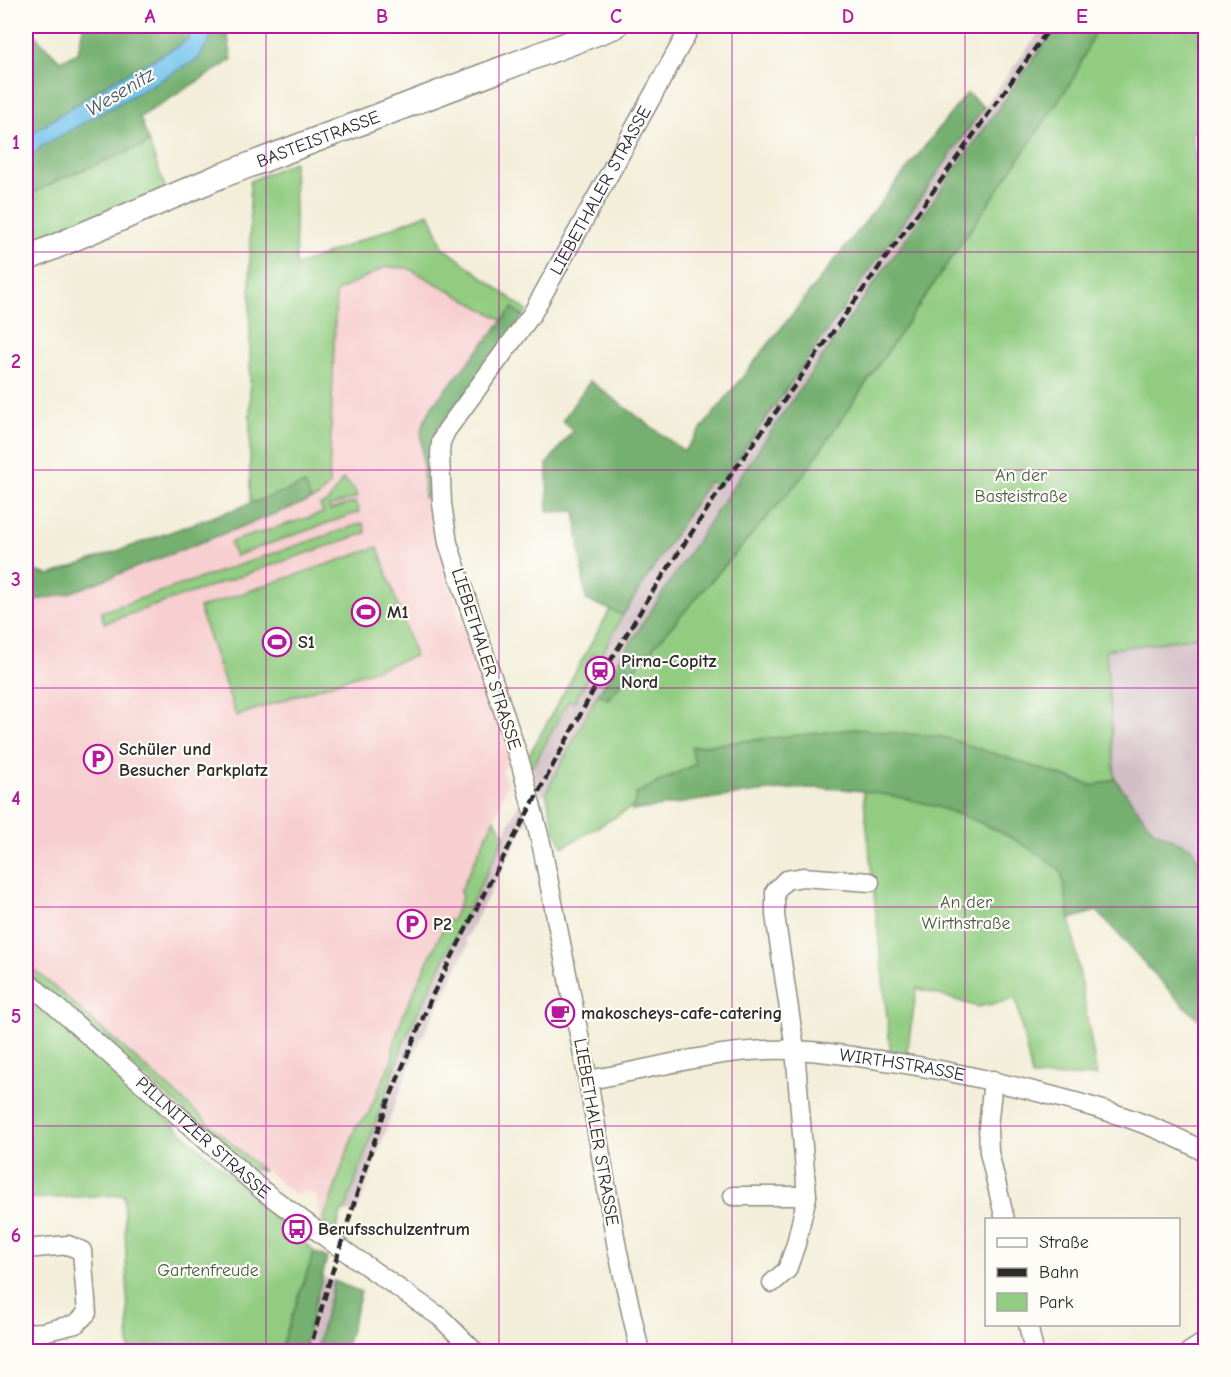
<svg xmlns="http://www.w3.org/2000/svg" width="1231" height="1377" font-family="'Comic Neue',sans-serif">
	<rect width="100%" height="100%" fill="#fdfcf7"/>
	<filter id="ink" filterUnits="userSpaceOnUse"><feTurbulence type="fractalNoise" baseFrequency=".0167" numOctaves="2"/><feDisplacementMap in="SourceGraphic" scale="12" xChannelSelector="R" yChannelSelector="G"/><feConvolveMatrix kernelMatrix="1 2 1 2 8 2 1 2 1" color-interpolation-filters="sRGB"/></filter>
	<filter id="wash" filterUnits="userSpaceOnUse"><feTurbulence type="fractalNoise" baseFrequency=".008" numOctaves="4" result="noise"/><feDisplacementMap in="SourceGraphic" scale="24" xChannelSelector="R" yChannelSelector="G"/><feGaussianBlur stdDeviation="1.35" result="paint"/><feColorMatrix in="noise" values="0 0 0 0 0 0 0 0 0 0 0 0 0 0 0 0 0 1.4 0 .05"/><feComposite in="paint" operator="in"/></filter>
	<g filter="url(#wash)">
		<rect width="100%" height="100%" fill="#f3eed9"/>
		<path fill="#f7cfd0" d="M385 267 408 268 503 320 432 406 421 429 424 497 437 495V507L430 512 452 592 486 694 494 697 509 752 508 762 502 772 508 783 494 819 460 892 462 897 452 921 447 920 403 1015 395 1039 392 1060 368 1114 356 1126 323 1222 320 1219 317 1196 307 1191 294 1195 266 1170 263 1171 26 962V845L32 840 26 825V602L67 594 329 484 336 292Z"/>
		<g fill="#d2bdc5">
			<path d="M1044 26H1057L944 183 657 600 598 694 546 793 541 796 533 773V766L569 700 590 673 584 669 594 653 600 657 623 615 709 481 717 487 984 107Z"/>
			<path d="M1205 636V873L1192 848 1153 830 1115 779 1106 650Z"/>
			<path d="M520 801 527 820 465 941 469 944 419 1043 395 1104 356 1215 345 1211 404 1041Z"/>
			<path d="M323 1277 334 1281 316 1351 303 1352Z"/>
		</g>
		<g fill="#91cc81" stroke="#5e7c56" stroke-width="1.5">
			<path d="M1097 26H1205V129L1191 133 1206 209 1205 636 1106 650 1115 779 1094 786 943 737 855 729 691 747 695 764 637 793 634 806 563 847 555 830 546 793 598 694 608 699 802 477 1074 78Z"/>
			<path d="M149 143 166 190 26 251V197L58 180Z"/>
			<path d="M294 162 296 266 429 213 443 247 527 311 523 316 513 308 503 320 408 268 385 267 336 292 329 485 318 497 311 500 305 484 250 504V181Z"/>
			<path d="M343 479 354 489 357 497 329 507 330 510 355 502 359 512 235 556 230 542 323 513 320 505 327 503Z"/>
			<path d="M363 523 366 533 104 623 101 612Z"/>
			<path d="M378 547 415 656 236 716 199 608Z"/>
			<path d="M610 610 623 615 600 657 593 653 584 669 590 674 574 702 569 700 533 766 527 768 525 762Z"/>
			<path d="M863 790C887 795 912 799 935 806 980 820 1025 842 1062 871L1097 1076 1032 1077 1016 999 978 1007 917 988 906 1058 891 1055Z"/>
			<path d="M494 819 505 835 404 1041 345 1211H342L334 1234 323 1222 356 1126 368 1114 392 1060 395 1039 403 1015 447 920 452 921 462 897 460 892Z"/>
			<path d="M26 962 263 1171 251 1169 26 973Z"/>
			<path d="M26 992 233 1178 271 1209 273 1212 272 1216 301 1239 314 1252 280 1351H129L124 1195 26 1199Z"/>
		</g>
		<g fill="#74b06f" stroke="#506e4d" stroke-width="1.5">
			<path d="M26 26 60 61 78 53 83 26H180L187 33 189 38 180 45 113 81 26 137Z"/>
			<path d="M213 26H226L232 60 140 117 149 143 58 180 26 197V160L42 146 128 98 210 40Z"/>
			<path d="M1057 26H1097L1074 78 802 477 608 699 598 694C741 465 901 246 1057 26Z"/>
			<path d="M967 93 984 107 718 487 709 481 623 615 586 600 575 511 548 512 547 464 573 430 562 421 590 381 684 451Z"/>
			<path d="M513 308 523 316 435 434 433 453 437 495 424 498 421 429 432 406Z"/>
			<path d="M305 484 311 500 67 594 26 602V569L50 575Z"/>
			<path d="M855 729 943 737 1093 786 1115 779 1153 830 1192 848 1205 873V1025L1178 1000 1097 911 1070 919 1061 871C989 813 884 783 791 789 738 793 685 803 632 811L637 793 695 764 691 747Z"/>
			<path d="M314 1252 327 1258 303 1351H280Z"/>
			<path d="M334 1281 361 1292 345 1351H316Z"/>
		</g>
		<path fill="#71c2ed" stroke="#4e768c" stroke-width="1.5" d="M180 26H213L210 40 198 59 42 146 26 160V137L113 81 180 45 189 38 187 33Z"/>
	</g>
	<g filter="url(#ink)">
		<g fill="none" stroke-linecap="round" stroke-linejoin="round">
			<g stroke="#8f8c82" stroke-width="21">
				<g id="minor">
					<path id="s1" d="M26 980 262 1190 332 1242 440 1317 475 1352"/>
					<path id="s2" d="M588 1080C647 1070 706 1052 767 1050 805 1048 842 1055 879 1060 938 1068 995 1081 1053 1096 1106 1110 1158 1125 1206 1153"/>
					<path d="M993 1080 988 1127 989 1152 1005 1220"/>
					<path d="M733 1196H807"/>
					<path d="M26 1249 68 1245 82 1251 87 1313 76 1324 43 1332 26 1333"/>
					<path d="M772 1283 787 1270 796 1244 807 1196 795 1049 775 915V891L786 880 803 877 870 882"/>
					<path d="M1028 1324 1034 1352"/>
					<path id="s3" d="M640 1352 617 1248 588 1080 542 847 521 765 448 543 442 504 440 453 441 442 446 431 532 314 691 26"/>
					<path d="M1189 1352 1206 1341"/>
				</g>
			</g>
			<g stroke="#8f8c82" stroke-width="27">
				<g id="major">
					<path id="s4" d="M26 259 218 177 615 26"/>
				</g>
			</g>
			<use href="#minor" stroke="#fff" stroke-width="18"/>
			<use href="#major" stroke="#fff" stroke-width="24"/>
			<path stroke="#2b2b2b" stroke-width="4.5" stroke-dasharray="9 4.5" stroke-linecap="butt" d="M309 1352 330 1279 367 1162 388 1102 432 996 489 884 600 678 651 594 718 493 1051 26"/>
		</g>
	</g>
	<path fill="none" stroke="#b5179e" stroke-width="1.5" stroke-opacity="0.55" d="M266 26V1352M499 26V1352M732 26V1352M965 26V1352M26 252H1206M26 470H1206M26 688H1206M26 907H1206M26 1126H1206"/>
	<defs>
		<g id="stadium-ring" transform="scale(1.5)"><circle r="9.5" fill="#fdfcf7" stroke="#b5179e" stroke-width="1.5"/><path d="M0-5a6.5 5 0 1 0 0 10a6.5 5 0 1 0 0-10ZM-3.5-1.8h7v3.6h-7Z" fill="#b5179e"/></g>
		<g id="station-ring" transform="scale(1.5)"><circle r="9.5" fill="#fdfcf7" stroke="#b5179e" stroke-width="1.5"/><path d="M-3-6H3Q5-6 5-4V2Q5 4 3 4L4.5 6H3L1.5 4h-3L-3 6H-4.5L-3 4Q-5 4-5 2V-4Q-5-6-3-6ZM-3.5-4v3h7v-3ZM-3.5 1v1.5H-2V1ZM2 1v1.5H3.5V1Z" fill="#b5179e"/></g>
		<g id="parking-ring" transform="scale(1.5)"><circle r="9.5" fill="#fdfcf7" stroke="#b5179e" stroke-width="1.5"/><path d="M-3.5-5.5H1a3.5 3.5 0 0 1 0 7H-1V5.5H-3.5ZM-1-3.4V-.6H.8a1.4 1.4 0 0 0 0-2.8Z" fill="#b5179e"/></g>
		<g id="cafe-ring" transform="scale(1.5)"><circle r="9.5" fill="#fdfcf7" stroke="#b5179e" stroke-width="1.5"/><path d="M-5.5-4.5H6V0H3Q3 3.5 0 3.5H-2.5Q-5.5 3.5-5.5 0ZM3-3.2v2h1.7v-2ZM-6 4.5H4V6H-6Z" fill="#b5179e"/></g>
		<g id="bus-ring" transform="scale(1.5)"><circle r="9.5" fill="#fdfcf7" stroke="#b5179e" stroke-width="1.5"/><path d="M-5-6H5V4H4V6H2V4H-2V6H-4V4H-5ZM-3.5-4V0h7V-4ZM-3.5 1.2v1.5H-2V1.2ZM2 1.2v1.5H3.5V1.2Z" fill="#b5179e"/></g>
	</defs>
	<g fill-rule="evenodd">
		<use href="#stadium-ring" x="366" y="612"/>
		<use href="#stadium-ring" x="277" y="642"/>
		<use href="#station-ring" x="600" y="671"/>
		<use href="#parking-ring" x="98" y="759"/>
		<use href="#parking-ring" x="412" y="924"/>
		<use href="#cafe-ring" x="560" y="1013"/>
		<use href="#bus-ring" x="297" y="1229"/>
	</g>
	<g text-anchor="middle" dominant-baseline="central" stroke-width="4.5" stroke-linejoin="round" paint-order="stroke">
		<g font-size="18" fill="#2b2b2b" stroke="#fdfcf7">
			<text stroke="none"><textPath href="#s4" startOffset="316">BASTEISTRASSE</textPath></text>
			<text stroke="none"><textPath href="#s3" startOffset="1233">LIEBETHALER STRASSE</textPath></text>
			<text transform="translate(486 659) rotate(72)">LIEBETHALER STRASSE</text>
			<text stroke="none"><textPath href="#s2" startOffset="318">WIRTHSTRASSE</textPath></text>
			<text transform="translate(596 1132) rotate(80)">LIEBETHALER STRASSE</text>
			<text stroke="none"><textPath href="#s1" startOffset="237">PILLNITZER STRASSE</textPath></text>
		</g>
		<g font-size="18" fill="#4a5b45" stroke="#fdfcf7">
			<text x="1021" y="475">An der<tspan x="1021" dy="21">Basteistraße</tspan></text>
			<text x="966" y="902">An der<tspan x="966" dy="21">Wirthstraße</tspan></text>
			<text x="208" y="1270">Gartenfreude</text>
		</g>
		<g font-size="18" font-weight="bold" fill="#2b2b2b" stroke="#fdfcf7" text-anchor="start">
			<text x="387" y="612">M1</text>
			<text x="298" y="642">S1</text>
			<text x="621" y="661">Pirna-Copitz<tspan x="621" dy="21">Nord</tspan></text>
			<text x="119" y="749">Schüler und<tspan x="119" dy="21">Besucher Parkplatz</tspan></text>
			<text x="433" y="924">P2</text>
			<text x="581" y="1013">makoscheys-cafe-catering</text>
			<text x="318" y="1229">Berufsschulzentrum</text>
		</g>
		<g font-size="20" font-style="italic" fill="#405865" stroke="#fdfcf7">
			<text transform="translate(120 92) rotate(-31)">Wesenitz</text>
		</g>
	</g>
	<rect width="1231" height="1377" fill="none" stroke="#fdfcf7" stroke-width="66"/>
	<rect x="985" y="1218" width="195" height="108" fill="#fdfcf7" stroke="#a9a8a5" stroke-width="1.5"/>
	<rect x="997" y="1238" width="30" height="9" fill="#ffffff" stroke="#a9a8a5" stroke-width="1.5"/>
	<text x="1039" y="1248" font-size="18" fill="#2b2b2b">Straße</text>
	<rect x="997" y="1268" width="30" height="9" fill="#2b2b2b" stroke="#a9a8a5" stroke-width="1.5"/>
	<text x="1039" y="1278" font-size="18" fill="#2b2b2b">Bahn</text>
	<rect x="997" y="1293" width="30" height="18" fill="#91cc81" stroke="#a9a8a5" stroke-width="1.5"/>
	<text x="1039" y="1308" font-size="18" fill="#2b2b2b">Park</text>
	<rect x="33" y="33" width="1165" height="1311" fill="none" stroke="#b5179e" stroke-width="2"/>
	<g font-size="20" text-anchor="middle" font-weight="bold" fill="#b5179e">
		<text x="150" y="23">A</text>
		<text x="382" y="23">B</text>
		<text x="616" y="23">C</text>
		<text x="848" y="23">D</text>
		<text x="1082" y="23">E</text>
		<text x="16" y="149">1</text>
		<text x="16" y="368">2</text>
		<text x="16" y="586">3</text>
		<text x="16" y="805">4</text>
		<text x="16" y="1023">5</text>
		<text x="16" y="1242">6</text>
	</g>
</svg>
